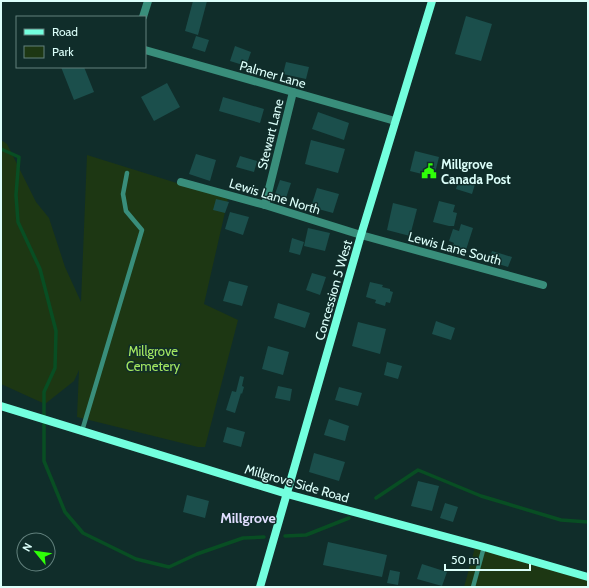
<svg xmlns="http://www.w3.org/2000/svg" width="589" height="588" font-family="Cabin,sans-serif">
	<rect width="100%" height="100%" fill="#102d2a"/>
	<g fill="#1d3713">
		<path d="M1 140 7 144 36 202 49 218 65 267 81 302 87 155 228 199 204 304 238 320 205 447H198L77 417 79 370 74 381 45 404 1 384Z"/>
		<path d="M476 544 588 575V587H464Z"/>
	</g>
	<g fill="none" stroke-linecap="round" stroke-linejoin="round">
		<g stroke="#084e23" stroke-width="3.5">
			<path d="M1 149 19 157 16 195 18 222 40 269 56 331 55 368 44 392V461L65 512 83 533 136 559 169 567 197 554 243 538 264 537"/>
			<path d="M376 498 418 470 481 496 561 520 588 522"/>
			<path d="M285 536 306 535 349 518"/>
		</g>
	</g>
	<g fill="#1b4f4c">
		<path d="M193 1H207L198 35 185 31Z"/>
		<path d="M466 16 492 24 481 61 455 54Z"/>
		<path d="M196 36 209 40 205 52 192 48Z"/>
		<path d="M235 46 251 52 246 66 230 61Z"/>
		<path d="M286 62 309 67 306 79 283 74Z"/>
		<path d="M61 67H84L94 92 74 100Z"/>
		<path d="M167 83 180 107 154 121 141 97Z"/>
		<path d="M223 97 264 109 260 123 219 111Z"/>
		<path d="M318 112 349 123 344 140 312 129Z"/>
		<path d="M311 140 345 149 338 173 305 164Z"/>
		<path d="M415 151 439 157 434 177 410 171Z"/>
		<path d="M196 154 216 160 210 181 189 174Z"/>
		<path d="M240 156 257 161 254 172 236 167Z"/>
		<path d="M460 176 476 181 472 194 456 189Z"/>
		<path d="M280 180 291 183 286 198 275 194Z"/>
		<path d="M317 188 339 194 333 213 311 207Z"/>
		<path d="M216 199 229 202 225 213 213 210Z"/>
		<path d="M439 201 455 205 453 212 457 213 454 226H449L433 222Z"/>
		<path d="M393 203 417 209 410 236 387 230Z"/>
		<path d="M230 212 249 217 243 235 225 229Z"/>
		<path d="M461 224 473 228 465 253 452 248 454 243 449 241 453 229 459 231Z"/>
		<path d="M308 228 330 233 325 251 304 246Z"/>
		<path d="M292 238 304 242 300 255 289 252Z"/>
		<path d="M492 251 512 257 508 267 489 261Z"/>
		<path d="M312 273 326 277 320 295 306 290Z"/>
		<path d="M229 281 248 286 242 306 223 301Z"/>
		<path d="M370 282 383 285 382 287 390 289V291L393 292 390 303 386 302 385 306 375 303 376 300 366 297Z"/>
		<path d="M278 303 310 313 305 328 274 318Z"/>
		<path d="M436 321 455 328 451 340 432 334Z"/>
		<path d="M358 322 386 329 380 354 352 346Z"/>
		<path d="M268 346 289 352 283 375 262 369Z"/>
		<path d="M387 362 402 366 398 379 384 375Z"/>
		<path d="M240 376 244 377 242 386 244 387 242 394 241 393 235 413 226 410 232 391 236 392Z"/>
		<path d="M278 386 292 389 290 401 275 398Z"/>
		<path d="M339 387 362 393 358 406 335 400Z"/>
		<path d="M329 419 349 426 345 441 324 435Z"/>
		<path d="M227 427 245 432 241 447 223 442Z"/>
		<path d="M314 453 345 462 339 481 309 472Z"/>
		<path d="M418 481 439 486 432 511 411 506Z"/>
		<path d="M187 495 209 501 205 518 183 512Z"/>
		<path d="M445 503 458 507 453 522 440 518Z"/>
		<path d="M328 542 387 555 382 577 323 565Z"/>
		<path d="M422 564 447 572 442 586 417 579Z"/>
		<path d="M390 570 400 572 398 585 387 583Z"/>
	</g>
	<g fill="none" stroke-linecap="round" stroke-linejoin="round">
		<g stroke="#398e7b" stroke-width="4.5">
			<path d="M82 431 142 230 126 211 123 194 127 173"/>
			<path d="M473 587 484 547"/>
		</g>
		<g stroke="#398e7b" stroke-width="8">
			<path d="M143 17 148 1"/>
			<path d="M145 50 395 121"/>
			<path d="M181 182 265 205 361 235 543 285"/>
			<path d="M265 205 293 92"/>
		</g>
		<g stroke="#73ffde" stroke-width="8">
			<path d="M1 406 287 494 484 547 588 577"/>
			<path d="M260 587 361 235 432 1"/>
		</g>
	</g>
	<defs>
		<g id="civic-bare" transform="scale(1.2)"><path d="M-.6-6.5H3V-4.5H.6V-3L4-1V1h2V6H-6V1h2V-1L-.6-3ZM-1.2 2.5V6h2.4V2.5Z" fill="#2fff08" stroke="#102d2a" stroke-width="2.5" paint-order="stroke"/></g>
	</defs>
	<g fill-rule="evenodd">
		<use href="#civic-bare" x="429" y="171"/>
	</g>
	<g text-anchor="middle" dominant-baseline="central" stroke-width="3" stroke-linejoin="round" paint-order="stroke">
		<g font-size="13" fill="#dcfffa" stroke="#102d2a">
			<text transform="translate(273 74) rotate(16)">Palmer Lane</text>
			<text transform="translate(270 134) rotate(-76)">Stewart Lane</text>
			<text transform="translate(275 196) rotate(17)">Lewis Lane North</text>
			<text transform="translate(455 248) rotate(15)">Lewis Lane South</text>
			<text transform="translate(333 290) rotate(-74)">Concession 5 West</text>
			<text transform="translate(297 483) rotate(16)">Millgrove Side Road</text>
		</g>
		<g font-size="13" font-weight="bold" fill="#dcfffa" stroke="#102d2a" text-anchor="start">
			<text x="441" y="164">Millgrove<tspan x="441" dy="15">Canada Post</tspan></text>
		</g>
		<g font-size="13" fill="#a4e760" stroke="#102d2a">
			<text x="153" y="351">Millgrove<tspan x="153" dy="15">Cemetery</tspan></text>
		</g>
		<g font-size="14" font-weight="bold" fill="#e1deff" stroke="#102d2a">
			<text x="248" y="518">Millgrove</text>
		</g>
	</g>
	<rect width="589" height="588" fill="none" stroke="#dcfffa" stroke-width="4"/>
	<rect x="16" y="16" width="130" height="52" fill="#102d2a" stroke="#62817d"/>
	<rect x="24" y="29" width="20" height="6" fill="#73ffde" stroke="#62817d"/>
	<text x="52" y="36" font-size="12" fill="#dcfffa">Road</text>
	<rect x="24" y="46" width="20" height="12" fill="#1d3713" stroke="#62817d"/>
	<text x="52" y="56" font-size="12" fill="#dcfffa">Park</text>
	<g transform="translate(36 552) rotate(299)"><circle r="19" fill="#102d2a" stroke="#62817d"/>
	<path d="M0-3L7 15L0 10L-7 15Z" fill="#2fff08"/>
	<text y="-6" font-size="11" font-weight="bold" text-anchor="middle" fill="#dcfffa">N</text>
	</g>
	<path d="M445 564v6h85v-6" fill="none" stroke="#dcfffa" stroke-width="2"/>
	<text x="451" y="564" font-size="12" fill="#dcfffa" stroke="#102d2a" stroke-width="3" paint-order="stroke">50 m</text>
</svg>
